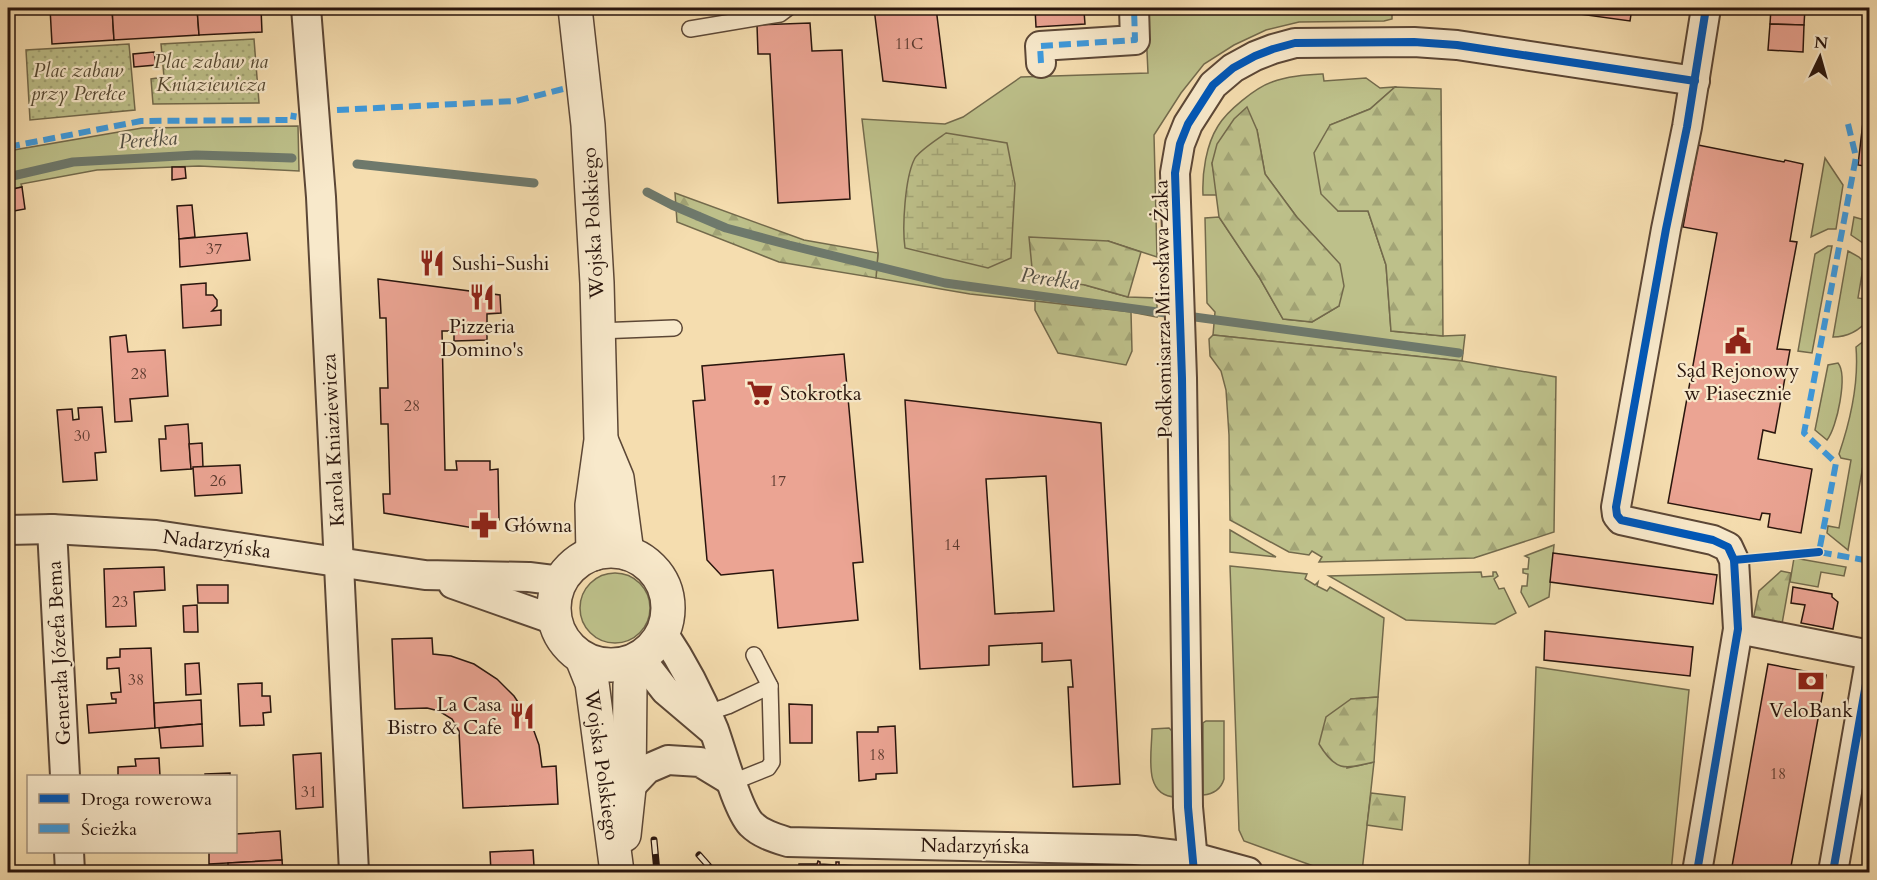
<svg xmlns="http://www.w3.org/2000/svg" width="1877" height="880" font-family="Cardo,serif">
	<defs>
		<pattern id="forest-firs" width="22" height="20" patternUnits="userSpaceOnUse" patternTransform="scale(1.5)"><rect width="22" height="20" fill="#bdc08a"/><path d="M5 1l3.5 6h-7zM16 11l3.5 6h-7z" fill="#a2a476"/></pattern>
		<pattern id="wetland-marsh" width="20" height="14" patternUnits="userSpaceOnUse" patternTransform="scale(1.5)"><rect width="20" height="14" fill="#bdc08a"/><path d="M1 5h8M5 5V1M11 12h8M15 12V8" fill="none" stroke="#a2a476"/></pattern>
		<pattern id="park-dots" width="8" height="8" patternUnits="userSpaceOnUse" patternTransform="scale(1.5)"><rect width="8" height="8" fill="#bdc08a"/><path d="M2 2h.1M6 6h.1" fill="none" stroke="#a2a476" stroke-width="1.8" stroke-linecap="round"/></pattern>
	</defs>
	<rect width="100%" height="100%" fill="#f5ddaf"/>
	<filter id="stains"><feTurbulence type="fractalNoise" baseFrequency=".00333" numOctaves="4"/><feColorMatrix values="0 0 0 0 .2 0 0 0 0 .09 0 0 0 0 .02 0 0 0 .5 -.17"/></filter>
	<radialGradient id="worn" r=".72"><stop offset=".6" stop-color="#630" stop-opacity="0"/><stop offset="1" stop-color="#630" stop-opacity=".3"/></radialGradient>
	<g fill="#bdc08a" stroke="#736a4c" stroke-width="1.5">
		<path d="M1145 8H1392V19L1384 21 1299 22 1266 30 1234 45 1204 64 1181 93 1154 135 1157 257 1108 241 1085 285 1128 297 1157 298V317L1131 312 970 294 876 278 878 253 862 119 945 124 963 117 1021 77 1148 73Z"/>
		<path d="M1323 74 1324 81 1366 78 1380 88 1395 87 1370 109 1330 125 1338 211H1368L1386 265 1391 331 1443 336 1465 335 1462 361 1213 335 1215 312 1207 303 1205 218 1219 217 1259 277 1283 319 1312 322 1339 306 1296 216 1265 174 1257 130 1212 163 1218 195H1203C1202 173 1206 145 1218 126 1227 111 1255 88 1272 82 1287 76 1306 75 1323 74Z"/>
		<path d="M298 126 299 171 199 166 97 170 21 184 22 187 8 190V151L142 128Z"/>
		<path d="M1825 158 1843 185 1836 229H1828L1811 237Z"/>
		<path d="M1869 212V247L1851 235 1854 217 1868 221Z"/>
		<path d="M1828 246H1832L1812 353 1798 351 1815 254Z"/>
		<path d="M1848 251 1859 257 1864 262 1858 298 1869 300V319C1860 330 1847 337 1833 337Z"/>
		<path d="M1869 337V394L1865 419 1869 421V432L1848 550 1827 533 1828 526 1839 528 1851 460 1841 458 1839 454C1851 419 1859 384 1856 347Z"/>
		<path d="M1838 363C1848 375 1837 428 1827 440L1815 430 1828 365Z"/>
		<path d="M1230 530 1276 557 1230 552Z"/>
		<path d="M1554 545 1549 597 1529 607 1521 592 1522 586H1527L1528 574 1523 573V569H1528L1529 558 1525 556Z"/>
		<path d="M1794 558 1846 567 1844 576 1821 572 1818 587 1790 582Z"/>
		<path d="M1230 566 1307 574 1305 579 1315 585 1318 582 1317 586 1327 591 1330 587 1384 618 1378 697 1351 699 1347 768 1374 762 1362 872H1330L1244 841 1239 830Z"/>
		<path d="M1481 572 1482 577 1493 576V572H1496L1498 576 1494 579 1499 589 1504 588 1516 613 1495 624 1406 620 1329 576Z"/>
		<circle cx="615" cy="608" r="35"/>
		<path d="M1536 667 1689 690 1671 872H1529Z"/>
		<path d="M1206 721H1224V779C1221 789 1214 794 1203 795V723Z"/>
		<path d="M1169 728 1174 733 1176 797C1142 796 1152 754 1152 729Z"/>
	</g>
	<g fill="url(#forest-firs)" stroke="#736a4c" stroke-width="1.5">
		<path d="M1395 87 1441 89 1443 336 1391 331 1386 265 1368 211H1338L1321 194 1314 153 1330 125 1370 109Z"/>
		<path d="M1247 107 1257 130 1265 174 1296 216 1340 264 1344 286 1339 306 1312 322 1283 319 1259 277 1219 217 1212 163 1217 144 1234 119Z"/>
		<path d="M675 193 804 240 878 253 876 278 779 262 677 222Z"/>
		<path d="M1029 237 1108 241 1141 252 1128 297 1085 285 1033 278Z"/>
		<path d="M1035 301 1131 312 1132 351 1126 365 1058 353 1035 310Z"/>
		<path d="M1213 335 1462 361 1556 377 1554 532 1474 558 1319 562 1322 557 1312 551 1309 555 1289 552 1230 520 1229 435 1226 390 1221 371 1210 356 1209 339Z"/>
		<path d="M1781 571 1791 573 1782 624 1753 620 1759 591Z"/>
		<path d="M1378 697 1374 762C1344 769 1336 772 1319 744L1326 717 1351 699Z"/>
		<path d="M1371 793 1405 797 1402 830 1367 825Z"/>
	</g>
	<path fill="url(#wetland-marsh)" stroke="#736a4c" stroke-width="1.5" d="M946 133 1007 143 1015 184 1011 258 988 268 905 248C902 227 905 179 914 160 917 152 938 139 946 133Z"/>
	<g fill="url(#park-dots)" stroke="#736a4c" stroke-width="1.5">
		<path d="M254 39 259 103 153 104 151 79 164 77 161 44Z"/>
		<path d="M129 44 135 110 30 120 26 50Z"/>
	</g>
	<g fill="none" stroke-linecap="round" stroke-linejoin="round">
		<g stroke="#6e796c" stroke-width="9">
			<path d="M357 164 534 183"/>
			<path d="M8 177 73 162 196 155 292 158"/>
			<path d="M647 192 672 205 726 228 789 245 945 283 1459 353"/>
		</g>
	</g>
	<g fill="#eba493" stroke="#29150d" stroke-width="1.5" fill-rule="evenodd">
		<path d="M50 8H112L114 40 52 44Z"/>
		<path d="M112 8H197L199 35 114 40Z"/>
		<path d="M197 8H261L262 32 199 35Z"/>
		<path d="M874 8H936L946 88 883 81Z"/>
		<path d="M1035 8H1114V9L1084 11 1085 24 1036 27Z"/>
		<path d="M1558 8H1632L1630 21 1557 11Z"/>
		<path d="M1771 8H1805L1804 25 1770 24Z"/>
		<path d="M810 23 812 51 842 50 850 199 778 203 770 54H758L757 25Z"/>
		<path d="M1770 24 1804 25 1803 52 1768 50Z"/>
		<path d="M154 52 156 65 134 67 133 54Z"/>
		<path d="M1865 105 1870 106V167L1858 165Z"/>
		<path d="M1698 145 1784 162 1785 160 1803 164 1790 241 1797 242 1777 349 1790 350 1775 433 1763 430 1758 459 1812 469 1801 533 1768 527 1770 514 1762 513 1760 520 1668 503 1717 233 1683 227Z"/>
		<path d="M172 167H185L186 178 172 180Z"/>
		<path d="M22 187 25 209 8 212V190Z"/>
		<path d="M192 205 195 237 179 239 177 206Z"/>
		<path d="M247 233 250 260 180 267 179 239Z"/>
		<path d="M378 279 500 295 501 313 487 314V340L454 341V331H442L445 470H457L456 461H490V470L498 469 499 520 486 530 384 513 383 494H390L388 424H381L380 388H388L386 318H380Z"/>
		<path d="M206 283V295H213L217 300V306L212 311 221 310V325L183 328 181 285Z"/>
		<path d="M126 335 128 352 165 350 168 396 130 399 132 421 115 422 110 337Z"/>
		<path d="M844 354 863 562 853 563 858 620 778 628 773 570 721 575 707 560 693 401 705 400 702 366Z"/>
		<path d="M905 400 1101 423 1120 784 1073 787 1068 687H1073L1071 660 1042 662V643L989 646V665L920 669ZM1046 476 1054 611 995 614 986 479Z"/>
		<path d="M102 407 106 452 95 453 97 480 63 482 57 410 72 409 73 420 79 419 78 408Z"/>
		<path d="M188 424 191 469 161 471 159 439H166L165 426Z"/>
		<path d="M202 443 203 467 191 469 189 444Z"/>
		<path d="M240 465 242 493 195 496 193 467Z"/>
		<path d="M1553 553 1717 575 1713 604 1550 582Z"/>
		<path d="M164 567 165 590 134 592 136 626 106 627 104 569Z"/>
		<path d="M197 585H228V603H198Z"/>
		<path d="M1793 587 1832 594V597L1838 602 1833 629 1801 623 1805 605 1791 603Z"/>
		<path d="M197 605 198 632H184L183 606Z"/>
		<path d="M1545 631 1693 647 1690 676 1544 660Z"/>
		<path d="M432 638 433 654 451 656 474 664 497 679 514 696 530 720 539 745 542 767 556 766 558 804 463 808 459 731 452 719 439 711 427 708 395 709 392 639Z"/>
		<path d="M151 648 155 728 89 733 87 705 116 703V699H112L111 693 121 692 119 668 107 669V658L120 657V649Z"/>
		<path d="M199 663 201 694 186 695 185 664Z"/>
		<path d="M1768 664 1826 675 1790 872H1731Z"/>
		<path d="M262 683V696H270L271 712 263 713 264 725 240 726 238 684Z"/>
		<path d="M201 700 202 724 155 728 154 703Z"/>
		<path d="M789 704 812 705V743H790Z"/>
		<path d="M202 724 203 746 161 748 159 728Z"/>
		<path d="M895 726 897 773 876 774V779L859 781 857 732H878V727Z"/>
		<path d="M321 753 323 807 296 809 293 755Z"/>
		<path d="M159 758 160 776H118V767L136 766 135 759Z"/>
		<path d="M230 773V776H205V774Z"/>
		<path d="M8 804H12L14 858H8Z"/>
		<path d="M280 831 282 860 209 864V852H236V834Z"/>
		<path d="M533 850 534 866H536L537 872H491L490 852Z"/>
		<path d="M282 860 283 872H228V863Z"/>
		<path d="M818 861 820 862V864L836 865V862H839V865L858 866V872H798L799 864H817Z"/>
	</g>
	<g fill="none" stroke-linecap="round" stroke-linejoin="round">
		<g stroke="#5c4736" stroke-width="18">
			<g id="service">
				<path d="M690 29 780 14 788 8"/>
				<path d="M598 331 674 328"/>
				<path d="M707 713 728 706 770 686"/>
				<path d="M733 782 768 768 772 762 770 686 754 655"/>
			</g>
		</g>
		<g stroke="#5c4736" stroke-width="32">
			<g id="minor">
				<path d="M306 8 321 197 354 872"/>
				<path d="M1041 63 1040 46 1135 40 1134 8"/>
				<path d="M52 529 65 776"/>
				<path d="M8 530 52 529 156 535 425 575 529 577 561 581"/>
				<path d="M453 584 555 620"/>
				<path d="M1738 629 1870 655"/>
				<path d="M663 633C684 664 700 695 714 730 722 752 737 809 751 824 761 834 775 838 788 842L1135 850 1193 857 1248 872"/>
				<path d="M640 658 665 690 711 729"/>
				<path d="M629 788 647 769 668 760 700 762 733 782"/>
				<path d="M69 852 70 872"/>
				<path d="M1194 872 1188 807 1182 378 1175 173 1180 144 1188 124 1213 85 1233 68 1255 56 1273 49 1295 43 1414 42 1457 45 1695 81"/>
				<path d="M1697 872 1738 629 1734 560 1728 547 1713 540 1621 520 1617 515 1616 507 1666 229 1687 127 1706 8"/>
				<path d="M1833 872 1870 661"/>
			</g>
		</g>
		<g stroke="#5c4736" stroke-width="36">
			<g id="tertiary">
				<path d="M575 8 588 125 597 283 601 440 592 505 593 554"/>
				<path d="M602 442 617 478 627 553"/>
				<circle cx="611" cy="608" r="57"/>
				<path d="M582 658 592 683 617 872"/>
				<path d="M624 835 629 788 630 685 640 658"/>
			</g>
		</g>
		<use href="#service" stroke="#f8e9cb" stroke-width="15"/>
		<use href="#minor" stroke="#f8e9cb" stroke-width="28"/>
		<use href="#tertiary" stroke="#f8e9cb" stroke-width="33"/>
		<g stroke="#29150d" stroke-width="7">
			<g id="rail">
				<path d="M654 840 657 872"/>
				<path d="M699 855 714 872"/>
			</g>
		</g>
		<use href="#rail" stroke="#f8e9cb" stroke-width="4.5" stroke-dasharray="14" stroke-linecap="butt"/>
		<g stroke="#3d9ade" stroke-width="6" stroke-dasharray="12 6" stroke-linecap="butt">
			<path d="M1041 63 1040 46 1135 40 1134 8"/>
			<path d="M337 110 516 101 563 89"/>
			<path d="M1848 124 1856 157 1804 433 1836 463 1819 552 1870 561"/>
			<path d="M8 147 141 121 293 120 294 113"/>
		</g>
		<g stroke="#f8e9cb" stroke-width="11">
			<g id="cycleway">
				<path d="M1734 560 1819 552"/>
				<path d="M1194 872 1188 807 1182 378 1175 173 1180 144 1188 124 1213 85 1233 68 1255 56 1273 49 1295 43 1414 42 1457 45 1695 81"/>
				<path d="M1697 872 1738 629 1734 560 1728 547 1713 540 1621 520 1617 515 1616 507 1666 229 1687 127 1706 8"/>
				<path d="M1833 872 1870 661"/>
			</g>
		</g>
		<use href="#cycleway" stroke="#0057b8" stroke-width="8"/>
	</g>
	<defs>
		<g id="restaurant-bare" transform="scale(2.07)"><path d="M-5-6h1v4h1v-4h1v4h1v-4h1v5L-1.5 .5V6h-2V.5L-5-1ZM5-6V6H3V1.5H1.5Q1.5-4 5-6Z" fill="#8f2418" stroke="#f8e9cb" stroke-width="2.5" paint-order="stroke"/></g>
		<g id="civic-bare" transform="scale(2.07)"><path d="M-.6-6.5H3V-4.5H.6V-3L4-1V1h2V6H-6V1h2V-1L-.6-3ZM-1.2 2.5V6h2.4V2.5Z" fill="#8f2418" stroke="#f8e9cb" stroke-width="2.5" paint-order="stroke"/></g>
		<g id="supermarket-bare" transform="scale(2.07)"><path d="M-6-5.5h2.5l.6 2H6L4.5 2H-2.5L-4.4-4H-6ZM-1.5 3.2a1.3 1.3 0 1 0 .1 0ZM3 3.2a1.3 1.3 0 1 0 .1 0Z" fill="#8f2418" stroke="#f8e9cb" stroke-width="2.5" paint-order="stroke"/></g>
		<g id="pharmacy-bare" transform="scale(2.07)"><path d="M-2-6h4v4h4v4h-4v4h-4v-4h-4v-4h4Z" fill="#8f2418" stroke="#f8e9cb" stroke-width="2.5" paint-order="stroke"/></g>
		<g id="bank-bare" transform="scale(2.07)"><path d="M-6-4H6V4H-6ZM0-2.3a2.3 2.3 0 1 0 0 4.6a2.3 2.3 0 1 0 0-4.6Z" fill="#8f2418" stroke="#f8e9cb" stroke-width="2.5" paint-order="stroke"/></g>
	</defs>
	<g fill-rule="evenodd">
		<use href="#restaurant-bare" x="432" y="263"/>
		<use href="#restaurant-bare" x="482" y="297"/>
		<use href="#civic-bare" x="1738" y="341"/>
		<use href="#supermarket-bare" x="760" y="393"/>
		<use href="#pharmacy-bare" x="484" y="525"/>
		<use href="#bank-bare" x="1811" y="681"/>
		<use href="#restaurant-bare" x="522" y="716"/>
	</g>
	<g text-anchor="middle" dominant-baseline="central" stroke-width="4.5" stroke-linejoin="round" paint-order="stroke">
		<g font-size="16" fill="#5a392e">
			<text x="909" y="44">11C</text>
			<text x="214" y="249">37</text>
			<text x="139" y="374">28</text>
			<text x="412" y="406">28</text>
			<text x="82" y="436">30</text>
			<text x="218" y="481">26</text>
			<text x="778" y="481">17</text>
			<text x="952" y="545">14</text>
			<text x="120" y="602">23</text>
			<text x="136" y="680">38</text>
			<text x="877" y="755">18</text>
			<text x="1778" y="774">18</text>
			<text x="309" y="792">31</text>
		</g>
		<g font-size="20" font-style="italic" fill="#554832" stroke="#f8e9cb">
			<text x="211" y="61">Plac zabaw na<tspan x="211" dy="23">Kniaziewicza</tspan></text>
			<text x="78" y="70">Plac zabaw<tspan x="78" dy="23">przy Perełce</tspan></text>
		</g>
		<g font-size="20" fill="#29150d" stroke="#f8e9cb">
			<text transform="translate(593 223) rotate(-93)">Wojska Polskiego</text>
			<text transform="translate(1163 309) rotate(-91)">Podkomisarza Mirosława Żaka</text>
			<text transform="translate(333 440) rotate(-93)">Karola Kniaziewicza</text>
			<text transform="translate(217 544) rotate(8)">Nadarzyńska</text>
			<text transform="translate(59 653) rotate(-93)">Generała Józefa Bema</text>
			<text transform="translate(602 765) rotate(82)">Wojska Polskiego</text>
			<text transform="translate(975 846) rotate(1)">Nadarzyńska</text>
		</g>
		<g font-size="20" fill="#29150d" stroke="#f8e9cb" text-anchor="start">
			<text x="452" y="263">Sushi-Sushi</text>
			<text x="482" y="326" text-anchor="middle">Pizzeria<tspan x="482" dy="23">Domino's</tspan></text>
			<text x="1738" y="370" text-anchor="middle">Sąd Rejonowy<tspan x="1738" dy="23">w Piasecznie</tspan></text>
			<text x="780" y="393">Stokrotka</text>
			<text x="504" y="525">Główna</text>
			<text x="502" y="704" text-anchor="end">La Casa<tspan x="502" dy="23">Bistro &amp; Cafe</tspan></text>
			<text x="1811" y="710" text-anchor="middle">VeloBank</text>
		</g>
		<g font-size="21" font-style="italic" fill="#514f45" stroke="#f8e9cb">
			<text transform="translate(148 140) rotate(-4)">Perełka</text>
			<text transform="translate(1050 279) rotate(8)">Perełka</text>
		</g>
	</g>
	<rect width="1877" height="880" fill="none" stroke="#f5ddaf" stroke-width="30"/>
	<rect x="9" y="9" width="1859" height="862" fill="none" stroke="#29150d" stroke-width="3"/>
	<rect x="15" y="15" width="1847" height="850" fill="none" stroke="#29150d" stroke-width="1.5"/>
	<rect x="27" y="775" width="210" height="78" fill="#f8e9cb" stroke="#a5947f" stroke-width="1.5"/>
	<rect x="39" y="794" width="30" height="9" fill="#0057b8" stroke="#a5947f" stroke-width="1.5"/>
	<text x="81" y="805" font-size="18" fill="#29150d">Droga rowerowa</text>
	<rect x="39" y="824" width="30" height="9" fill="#3d9ade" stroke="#a5947f" stroke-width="1.5"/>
	<text x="81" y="835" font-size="18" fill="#29150d">Ścieżka</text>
	<g transform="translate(1820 57) rotate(5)" stroke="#f8e9cb" stroke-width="4.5" paint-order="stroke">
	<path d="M0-4.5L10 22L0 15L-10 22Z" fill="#29150d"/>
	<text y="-9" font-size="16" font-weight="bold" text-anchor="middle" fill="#29150d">N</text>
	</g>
	<rect width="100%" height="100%" filter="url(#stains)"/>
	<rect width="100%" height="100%" fill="url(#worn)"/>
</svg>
